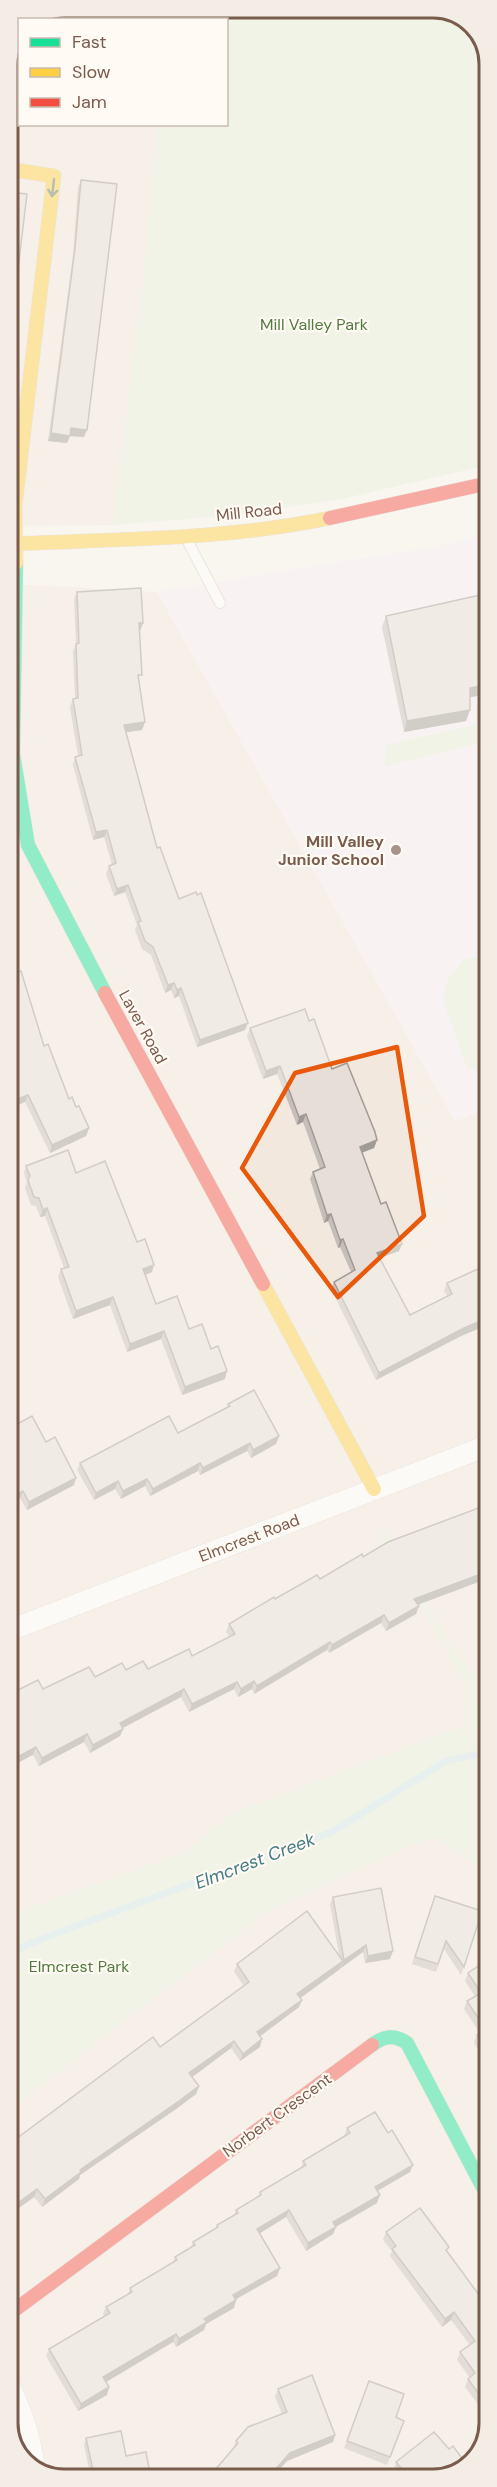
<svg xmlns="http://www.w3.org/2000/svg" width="497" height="2487" font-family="'DM Sans',sans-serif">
	<rect width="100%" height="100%" fill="#f9f5f0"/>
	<g fill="#f2e8de">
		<path d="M459 17 473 24 489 56V72L481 63Z"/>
		<path d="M19 89 20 124 157 125 148 239 113 525 8 526V91Z"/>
		<path d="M8 584 157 592 455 1121 489 1108V1696L474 1677 468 1724 231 1814 184 1853 8 1917Z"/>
		<path d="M437 1837 489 1877V2423L475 2460 441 2479H57L24 2463 8 2431V2111L265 1913 402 1849Z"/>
	</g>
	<path fill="#f6eef6" d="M489 532V1108L455 1121 157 592 456 543Z"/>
	<g fill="#e7f0db">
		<path d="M178 8H440L459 17 481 63 489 72V465L337 500 225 516 113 525 148 239 157 125 226 124V20L141 19Z"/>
		<path d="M14 49 19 50V89L8 91V64Z"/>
		<path d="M489 704V741L385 766 386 745 477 724 475 707Z"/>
		<path d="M489 956V1064L485 1071 467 1068 443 1000 448 978 465 959Z"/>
		<path d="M387 1527C417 1586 448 1645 489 1696V1877L437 1837 402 1849 265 1913 8 2111V1915L184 1853 231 1814 468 1724 463 1680 376 1531Z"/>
	</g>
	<path fill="#d0e8ea" d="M64 8H178L141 19H35Z"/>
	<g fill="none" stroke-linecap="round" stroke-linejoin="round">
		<path stroke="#d0e8ea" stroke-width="7" d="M8 1953 49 1936 332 1832 446 1761 484 1753 489 1759"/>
		<g stroke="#d7d1cb" stroke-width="12">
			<path id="lane" d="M186 538 220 603"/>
		</g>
		<g stroke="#d7d1cb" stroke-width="22">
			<g id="street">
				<path d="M8 1631 489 1445"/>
				<path d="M8 2384C22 2411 31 2437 34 2468"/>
			</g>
		</g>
		<g stroke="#d9d2cb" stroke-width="15">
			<g id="fast">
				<path d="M16 563 13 754 28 845 105 993"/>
				<path d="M372 2045C384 2036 394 2034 407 2043L489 2199"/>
			</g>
		</g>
		<g stroke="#d9d2cb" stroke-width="15">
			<g id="slow">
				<path d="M8 169 54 176 15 506 16 563"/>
				<path d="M8 544C115 539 225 540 330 518"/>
				<path d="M263 1284 374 1489"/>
			</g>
		</g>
		<g stroke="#d9d2cb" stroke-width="15">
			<g id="jam">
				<path d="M330 518 489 483"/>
				<path d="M105 993 263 1284"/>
				<path d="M8 2315 372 2045"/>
			</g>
		</g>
		<use href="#lane" stroke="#fefefd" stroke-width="10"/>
		<use href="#street" stroke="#fefefd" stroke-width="21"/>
		<use href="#fast" stroke="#16e098" stroke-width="14"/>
		<use href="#slow" stroke="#ffcf43" stroke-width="14"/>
		<use href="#jam" stroke="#f24e42" stroke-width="14"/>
	</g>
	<g fill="#c6bfb9">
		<path d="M81 180 84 437 70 436 67 443 48 441 73 255 78 187Z"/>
		<path d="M77 592 143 623 139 631V682L142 730 126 732 157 848 179 899 245 1030 197 1047 179 996 174 998 171 990 165 993 151 955 142 949 135 930 137 925 125 892 114 896 106 874 109 866 112 865 104 837 93 840 73 765 75 757 78 756 70 707 73 699H75L73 651 76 644 74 599Z"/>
		<path d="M386 616 470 698 466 721 404 732 382 627Z"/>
		<path d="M309 1021 332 1069 377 1140 374 1148 362 1153 381 1204 399 1251 380 1258 410 1315 447 1296 444 1291 447 1283 489 1264V1326L481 1330 480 1328 461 1336 376 1380 331 1289 334 1282 351 1272 340 1247 338 1248 328 1221 324 1223 310 1179 313 1172 320 1169 303 1122 297 1125 277 1074 263 1079 247 1036 250 1028Z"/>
		<path d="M44 1046 69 1099 76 1107 89 1128 86 1136 50 1153 25 1102Z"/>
		<path d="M26 1166 76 1173 137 1242 152 1272 145 1275 156 1304 189 1329 211 1349 225 1379 182 1395 161 1339 127 1352 110 1305 73 1319 58 1277 61 1269 64 1268 45 1216 40 1217 36 1206 31 1205 25 1188 27 1182 24 1173Z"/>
		<path d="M228 1404 279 1436 276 1444 251 1458 247 1451 200 1475 198 1471 150 1496 145 1486 121 1499 115 1489 94 1500 77 1470 80 1463 178 1433 227 1408Z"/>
		<path d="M8 1429 46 1442 74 1485 27 1510 20 1498 8 1506Z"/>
		<path d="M363 1557 418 1605 416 1614 386 1631 381 1623 329 1653 327 1650 254 1694 252 1689 238 1697 234 1689 189 1712 181 1697 123 1728 120 1736 90 1753 84 1742 39 1766 33 1755 43 1689 126 1670 148 1669 192 1656 230 1637 226 1632 229 1624 275 1599 320 1579Z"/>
		<path d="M435 1896 482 1911 461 1975 444 1949 436 1972 412 1964Z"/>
		<path d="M333 1897 390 1959 365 1963 363 1952 341 1968V1967L340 1969 300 1998 299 2007 260 2036V2047L240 2061 231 2048 192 2077 199 2086 196 2094 176 2109 80 2175 79 2179 42 2207 34 2197 8 2216 160 2047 244 1986 234 1972 237 1964 339 1955 330 1904Z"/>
		<path d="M489 1959V2067L474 2043 477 2035 480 2033 464 2009 467 2001 475 1996 465 1981 468 1973Z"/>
		<path d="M347 2128 410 2172 377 2191V2203L336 2227 333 2234 306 2251 286 2217 259 2233 280 2268 277 2276 236 2299 234 2308 206 2324 204 2330 176 2347 173 2342 106 2382 107 2395 78 2411 46 2356 49 2349 104 2317 103 2314 106 2307 128 2294 130 2288 173 2263 175 2257 191 2247 193 2242 215 2229 217 2225 234 2215 236 2210 259 2196 260 2192 301 2169 303 2161 344 2136Z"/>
		<path d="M386 2232 447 2252 482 2299 489 2302V2419L465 2387 468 2379 470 2378 457 2360 460 2352 470 2345 451 2320 442 2327 390 2256 392 2251 383 2240Z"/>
		<path d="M369 2381 396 2417 404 2421 387 2465 344 2448Z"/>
		<path d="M278 2389 335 2435 333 2442 287 2461 271 2479H267L265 2478 264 2479H213L212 2478 215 2470 233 2449 236 2441 282 2414 275 2397Z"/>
		<path d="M86 2438 150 2474 148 2479H91L84 2445Z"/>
		<path d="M396 2462 441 2479H401L394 2470Z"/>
	</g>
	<g fill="#a19b96">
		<path d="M71 428 87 430 84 437 70 436 67 443 48 441 51 433Z"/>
		<path d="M139 623H143L140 631H136Z"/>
		<path d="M489 684V694L466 698 470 688Z"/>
		<path d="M470 710 466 721 404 732 407 721Z"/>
		<path d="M145 722 142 730 121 733 124 725Z"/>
		<path d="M107 830 104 837 93 840 96 832Z"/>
		<path d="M128 885 125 892 114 896 117 889Z"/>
		<path d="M174 983 171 990 165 993 168 985Z"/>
		<path d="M181 988 179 996 174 998 177 990Z"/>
		<path d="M248 1023 245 1030 197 1047 200 1040Z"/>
		<path d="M280 1066 277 1074 263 1079 266 1071Z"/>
		<path d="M28 1095 25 1102 8 1109V1103Z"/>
		<path d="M306 1114 303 1122 297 1125 299 1117Z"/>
		<path d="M89 1128 86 1136 50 1153 52 1145Z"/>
		<path d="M377 1140 374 1148 358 1154 360 1147Z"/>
		<path d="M47 1208 45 1216 40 1217 43 1210Z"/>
		<path d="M331 1214 328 1221 324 1223 327 1215Z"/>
		<path d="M343 1239 340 1247 338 1248 340 1240Z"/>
		<path d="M402 1244 399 1251 374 1260 377 1253Z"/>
		<path d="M154 1265 152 1272 140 1277 143 1269Z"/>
		<path d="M113 1297 110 1305 73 1319 76 1311Z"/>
		<path d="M483 1320 480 1328 461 1336 376 1380 379 1373 464 1328Z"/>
		<path d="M489 1320V1326L481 1330 484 1323Z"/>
		<path d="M164 1331 161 1339 127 1352 130 1344Z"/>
		<path d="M227 1371 225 1379 182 1395 185 1387Z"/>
		<path d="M279 1436 276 1444 251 1458 253 1450Z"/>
		<path d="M250 1443 247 1451 200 1475 203 1468Z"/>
		<path d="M200 1463 198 1471 150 1496 153 1489Z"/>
		<path d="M76 1478 74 1485 27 1510 29 1502Z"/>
		<path d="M147 1479 145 1486 121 1499 123 1491Z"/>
		<path d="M118 1481 115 1489 94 1500 96 1493Z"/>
		<path d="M23 1491 20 1498 8 1506V1499Z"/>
		<path d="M489 1571V1578L412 1607 414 1599Z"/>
		<path d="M419 1606 416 1614 386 1631 389 1623Z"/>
		<path d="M384 1615 381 1623 329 1653 332 1645Z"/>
		<path d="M330 1642 327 1650 254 1694 257 1686Z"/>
		<path d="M254 1681 252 1689 238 1697 241 1689Z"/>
		<path d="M237 1682 234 1689 189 1712 192 1704Z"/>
		<path d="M184 1689 181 1697 117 1731 120 1723Z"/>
		<path d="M123 1729 120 1736 90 1753 93 1745Z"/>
		<path d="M87 1734 84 1742 39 1766 42 1758Z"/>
		<path d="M36 1747 33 1755 8 1768V1762Z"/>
		<path d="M366 1945 363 1952 341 1968 344 1960Z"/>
		<path d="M393 1951 390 1959 365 1963 368 1956Z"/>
		<path d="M343 1961 340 1969 295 2002 297 1994Z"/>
		<path d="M302 2000 299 2007 255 2040 257 2032Z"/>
		<path d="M262 2039 260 2047 240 2061 243 2054Z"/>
		<path d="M234 2041 231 2048 187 2081 189 2073Z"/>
		<path d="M199 2086 196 2094 176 2109 80 2175 79 2179 42 2207 45 2199 80 2170Z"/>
		<path d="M413 2165 410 2172 372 2194 375 2187Z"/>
		<path d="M37 2189 34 2197 8 2216V2210Z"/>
		<path d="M380 2195 377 2203 330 2230 333 2222Z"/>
		<path d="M289 2210 286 2217 254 2237 257 2229Z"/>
		<path d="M336 2227 333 2234 306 2251 308 2243Z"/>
		<path d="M280 2268 277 2276 231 2302 233 2295Z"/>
		<path d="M236 2300 234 2308 206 2324 204 2330 176 2347 179 2339 204 2319Z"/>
		<path d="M454 2312 451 2320 442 2327 445 2319Z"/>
		<path d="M176 2334 173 2342 101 2385 103 2377Z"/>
		<path d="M109 2387 107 2395 78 2411 81 2404Z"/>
		<path d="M335 2435 333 2442 287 2461 271 2479H270L272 2473 290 2453Z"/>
		<path d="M268 2470 265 2478 264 2479H260Z"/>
		<path d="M150 2474 148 2479H128Z"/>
	</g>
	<g fill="#e6ded7" stroke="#a19b96" stroke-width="1.5">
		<path d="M81 180 117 184 87 430 71 428 70 436 51 433 75 248Z"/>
		<path d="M8 192 27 194 8 353Z"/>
		<path d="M141 588 143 623H139L142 675H138L145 722 124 725 157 848 160 847 179 899 196 892 197 895 201 893 248 1023 200 1040 181 988 177 990 174 983 168 985 153 947 145 941 138 922 141 921 128 885 117 889 109 866 116 863 107 830 96 832 75 757 82 755 73 699 78 698 76 644 79 643 77 592Z"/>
		<path d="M489 593V684L470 688V710L407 721 386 616Z"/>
		<path d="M8 952 15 973 21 971 44 1046 48 1044 69 1099 72 1097 76 1107 79 1106 89 1128 52 1145 28 1095 8 1103Z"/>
		<path d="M305 1009 309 1021 314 1019 332 1069 347 1063 375 1132 377 1140 360 1147 381 1204 386 1202 402 1244 377 1253 410 1315 452 1294 447 1283 489 1264V1320L484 1323 483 1320 464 1328 379 1373 334 1282 355 1270 343 1239 340 1240 331 1214 327 1215 313 1172 325 1167 306 1114 299 1117 280 1066 266 1071 250 1028Z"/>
		<path d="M68 1150 76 1173 105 1161 137 1242 145 1239 154 1265 143 1269 156 1304 177 1296 189 1329 202 1324 211 1349 218 1346 227 1371 185 1387 164 1331 130 1344 113 1297 76 1311 61 1269 69 1267 47 1208 43 1210 39 1198 34 1197 28 1180 30 1176 26 1166Z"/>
		<path d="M254 1390 279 1436 253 1450 250 1443 203 1468 200 1463 153 1489 147 1479 123 1491 118 1481 96 1493 80 1463 169 1416 178 1433 230 1406 228 1404Z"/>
		<path d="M32 1416 46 1442 55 1437 76 1478 29 1502 23 1491 8 1499V1429Z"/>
		<path d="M489 1504V1571L414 1599 419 1606 389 1623 384 1615 332 1645 330 1642 257 1686 254 1681 241 1689 237 1682 192 1704 184 1689 120 1723 123 1729 93 1745 87 1734 42 1758 36 1747 8 1762V1695L38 1680 43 1689 89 1667 95 1677 122 1663 126 1670 143 1661 148 1669 189 1649 192 1656 235 1634 229 1624 274 1597 275 1599 317 1575 320 1579 362 1554 363 1557 388 1542Z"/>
		<path d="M381 1888 393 1951 368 1956 366 1945 344 1960 333 1897Z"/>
		<path d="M435 1896 482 1911 464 1967 446 1941 438 1964 415 1957Z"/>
		<path d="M307 1911 343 1961 297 1994 302 2000 257 2032 262 2039 243 2054 234 2041 189 2073 199 2086 179 2101 80 2170 81 2172 45 2199 37 2189 8 2210V2145L153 2037 160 2047 249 1982 237 1964Z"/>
		<path d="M489 1959V2055L477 2035 486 2030 467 2001 481 1993 468 1973Z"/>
		<path d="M375 2112 388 2133 392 2130 413 2165 375 2187 380 2195 333 2222 336 2227 308 2243 289 2210 257 2229 280 2268 233 2295 236 2300 204 2319 207 2322 179 2339 176 2334 103 2377 109 2387 81 2404 49 2349 110 2313 106 2307 132 2292 130 2288 177 2260 175 2257 195 2245 193 2242 218 2227 217 2225 238 2213 236 2210 261 2195 260 2192 306 2165 303 2161 350 2133 347 2128Z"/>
		<path d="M420 2208 449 2247 446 2250 482 2299 486 2297 489 2302V2408L468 2379 475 2373 460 2352 475 2341 454 2312 445 2319 392 2249 396 2246 386 2232Z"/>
		<path d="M312 2375 335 2435 290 2453 272 2473 268 2470 260 2479H225L215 2470 238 2443 236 2441 248 2427 287 2412 278 2389Z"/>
		<path d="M369 2381 404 2394 396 2417 404 2421 390 2457 347 2441Z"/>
		<path d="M121 2431 126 2456 146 2452 150 2474 128 2479H95L86 2438Z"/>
		<path d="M434 2432 449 2449 453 2446 467 2465 441 2479H416L415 2478 410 2479 396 2462Z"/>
	</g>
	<defs><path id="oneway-shaft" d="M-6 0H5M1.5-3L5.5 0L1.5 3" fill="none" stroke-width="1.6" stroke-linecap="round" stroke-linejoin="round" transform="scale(1.5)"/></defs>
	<use stroke="#617d60" href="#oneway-shaft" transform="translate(53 188) rotate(97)"/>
	<path d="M0 0H497V2487H0ZM397 1047 424 1216 338 1297 242 1168 295 1073Z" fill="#f9f5f0" fill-opacity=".55" fill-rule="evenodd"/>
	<path fill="none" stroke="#e8590c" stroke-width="4.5" stroke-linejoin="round" d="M397 1047 424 1216 338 1297 242 1168 295 1073Z"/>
	<circle fill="#a69286" stroke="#fffaf3" stroke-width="2" cx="396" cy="850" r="6"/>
	<g text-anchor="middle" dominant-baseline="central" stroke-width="4.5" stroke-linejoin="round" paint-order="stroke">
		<g font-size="16" fill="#537a41" stroke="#fffaf3">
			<text x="314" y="324">Mill Valley Park</text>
			<text x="79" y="1966">Elmcrest Park</text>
		</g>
		<g font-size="16" fill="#7a5c4d" stroke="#fffaf3">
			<text transform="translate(249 512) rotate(-6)">Mill Road</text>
			<text transform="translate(143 1027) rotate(61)">Laver Road</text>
			<text transform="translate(249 1538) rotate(-21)">Elmcrest Road</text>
			<text transform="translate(277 2115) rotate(-36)">Norbert Crescent</text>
		</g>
		<g font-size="16" font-weight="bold" fill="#7a5c4d" stroke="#fffaf3" text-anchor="end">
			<text x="384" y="841">Mill Valley<tspan x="384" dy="18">Junior School</tspan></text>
		</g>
		<g font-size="18" font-style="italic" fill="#437c86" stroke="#fffaf3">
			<text transform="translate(255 1861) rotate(-21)">Elmcrest Creek</text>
		</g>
	</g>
	<path d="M0 0H497V2487H0ZM64 18H433A46 46 0 0 1 479 64V2423A46 46 0 0 1 433 2469H64A46 46 0 0 1 18 2423V64A46 46 0 0 1 64 18Z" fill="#f4ede6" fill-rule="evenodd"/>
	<path fill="none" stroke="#7a5c4d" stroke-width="3" d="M64 18H433A46 46 0 0 1 479 64V2423A46 46 0 0 1 433 2469H64A46 46 0 0 1 18 2423V64A46 46 0 0 1 64 18Z"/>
	<rect x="18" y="18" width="210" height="108" fill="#fffaf3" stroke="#cabbb1" stroke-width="1.5"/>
	<rect x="30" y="38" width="30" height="9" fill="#16e098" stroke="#cabbb1" stroke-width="1.5"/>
	<text x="72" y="48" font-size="18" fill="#7a5c4d">Fast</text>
	<rect x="30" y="68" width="30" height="9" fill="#ffcf43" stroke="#cabbb1" stroke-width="1.5"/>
	<text x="72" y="78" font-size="18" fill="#7a5c4d">Slow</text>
	<rect x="30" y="98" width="30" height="9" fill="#f24e42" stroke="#cabbb1" stroke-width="1.5"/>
	<text x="72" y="108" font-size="18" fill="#7a5c4d">Jam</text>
</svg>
